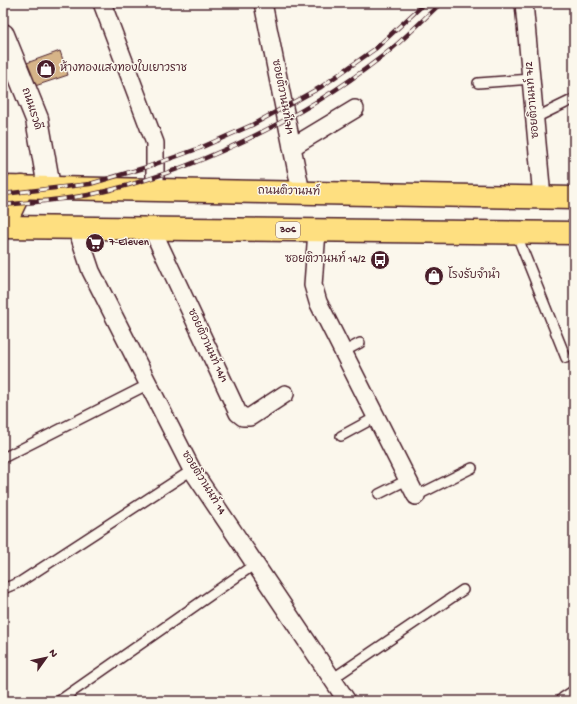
<svg xmlns="http://www.w3.org/2000/svg" width="577" height="704" font-family="'Gochi Hand','Playpen Sans Thai',sans-serif">
	<rect width="100%" height="100%" fill="#fbf7ec"/>
	<filter id="ink" filterUnits="userSpaceOnUse"><feTurbulence type="fractalNoise" baseFrequency=".025" numOctaves="2"/><feDisplacementMap in="SourceGraphic" scale="8" xChannelSelector="R" yChannelSelector="G"/><feConvolveMatrix kernelMatrix="1 2 1 2 8 2 1 2 1" color-interpolation-filters="sRGB"/></filter>
	<g filter="url(#ink)">
		<path fill="#d6b488" stroke="#4a1f2b" d="M60 51 68 75 32 87 24 64Z"/>
		<g fill="none" stroke-linecap="round" stroke-linejoin="round">
			<g stroke="#4a1f2b" stroke-width="12">
				<g id="lane">
					<path d="M478 83 531 79"/>
					<path d="M535 118 574 99"/>
					<path d="M516 233 566 358"/>
					<path d="M343 352 360 343"/>
					<path d="M341 436 376 417"/>
					<path d="M3 458 149 384"/>
					<path d="M379 494 407 480"/>
					<path d="M416 496 472 468"/>
					<path d="M3 589 20 582 192 470"/>
					<path d="M332 679 463 590"/>
					<path d="M59 701 255 564"/>
				</g>
			</g>
			<g stroke="#4a1f2b" stroke-width="20">
				<g id="street">
					<path d="M102 3 155 143V189"/>
					<path d="M263 3 301 192"/>
					<path d="M524 3 542 197"/>
					<path d="M292 147 355 109"/>
					<path d="M77 229 91 271 192 470 347 701"/>
					<path d="M152 229 238 413 243 417H250L285 394"/>
					<path d="M317 231 313 285 318 302 416 496"/>
					<path d="M565 701 574 695"/>
				</g>
			</g>
			<g stroke="#4a1f2b" stroke-width="25">
				<path id="secondary" d="M3 35 37 119 49 187"/>
			</g>
			<g stroke="#4a1f2b" stroke-width="25">
				<g id="primary">
					<path d="M3 187 574 198"/>
					<path d="M3 227 574 233"/>
					<path d="M3 227 22 187"/>
				</g>
			</g>
			<use href="#lane" stroke="#fbf7ec" stroke-width="9"/>
			<use href="#street" stroke="#fbf7ec" stroke-width="17"/>
			<use href="#secondary" stroke="#fbf7ec" stroke-width="22"/>
			<use href="#primary" stroke="#fedf80" stroke-width="22"/>
			<g stroke="#4a1f2b" stroke-width="4.5">
				<g id="rail">
					<path d="M3 194 90 184 147 167 200 148 252 125 321 87 375 49 425 3"/>
					<path d="M3 205C33 202 64 200 93 194 190 173 302 119 380 58 402 42 421 21 441 3"/>
				</g>
			</g>
			<use href="#rail" stroke="#fbf7ec" stroke-width="3" stroke-dasharray="9" stroke-linecap="butt"/>
		</g>
	</g>
	<defs>
		<g id="shop-disc" transform="scale(1)"><circle r="9.5" fill="#4a1f2b" stroke="#fbf7ec"/><path d="M-5-2.5h2.3a2.7 3.5 0 0 1 5.4 0H5L5.5 6h-11ZM-1.5-2.5h3a1.5 2.3 0 0 0-3 0Z" fill="#fff"/></g>
		<g id="supermarket-disc" transform="scale(1)"><circle r="9.5" fill="#4a1f2b" stroke="#fbf7ec"/><path d="M-6-5.5h2.5l.6 2H6L4.5 2H-2.5L-4.4-4H-6ZM-1.5 3.2a1.3 1.3 0 1 0 .1 0ZM3 3.2a1.3 1.3 0 1 0 .1 0Z" fill="#fff"/></g>
		<g id="bus-disc" transform="scale(1)"><circle r="9.5" fill="#4a1f2b" stroke="#fbf7ec"/><path d="M-5-6H5V4H4V6H2V4H-2V6H-4V4H-5ZM-3.5-4V0h7V-4ZM-3.5 1.2v1.5H-2V1.2ZM2 1.2v1.5H3.5V1.2Z" fill="#fff"/></g>
	</defs>
	<g fill-rule="evenodd">
		<use href="#shop-disc" x="46" y="69"/>
		<use href="#supermarket-disc" x="95" y="243"/>
		<use href="#bus-disc" x="380" y="260"/>
		<use href="#shop-disc" x="434" y="276"/>
	</g>
	<g text-anchor="middle" dominant-baseline="central" stroke-width="3" stroke-linejoin="round" paint-order="stroke">
		<rect fill="#fbf7ec" stroke="#7f6065" stroke-width="1" x="276" y="222" width="24" height="16" rx="3"/>
		<g font-size="10" font-weight="bold" fill="#4a1f2b">
			<text x="288" y="230">306</text>
		</g>
		<g font-size="11" fill="#4a1f2b" stroke="#fbf7ec" text-anchor="start">
			<text x="60" y="69">ห้างทองแสงทองใบเยาวราช</text>
			<text x="109" y="243">7-Eleven</text>
			<text x="366" y="260" text-anchor="end">ซอยติวานนท์ 14/2</text>
			<text x="448" y="276">โรงรับจำนำ</text>
		</g>
		<g font-size="11" fill="#4a1f2b" stroke="#fbf7ec">
			<text transform="translate(282 97) rotate(79)">ซอยติวานนท์ 7/1</text>
			<text transform="translate(533 100) rotate(-95)">ซอยติวานนท์ 7/2</text>
			<text transform="translate(31 109) rotate(72)">ถนนเรวดี</text>
			<text transform="translate(289 192) rotate(1)">ถนนติวานนท์</text>
			<text transform="translate(207 346) rotate(65)">ซอยติวานนท์ 14/1</text>
			<text transform="translate(203 483) rotate(58)">ซอยติวานนท์ 14</text>
		</g>
	</g>
	<rect width="577" height="704" fill="none" stroke="#fbf7ec" stroke-width="16"/>
	<rect x="8" y="8" width="561" height="688" fill="none" stroke="#4a1f2b" stroke-width="1.5" filter="url(#ink)"/>
	<g transform="translate(46 658) rotate(57)" stroke="#fbf7ec" stroke-width="3" paint-order="stroke">
	<path d="M0-3L7 15L0 10L-7 15Z" fill="#4a1f2b"/>
	<text y="-6" font-size="11" font-weight="bold" text-anchor="middle" fill="#4a1f2b">N</text>
	</g>
</svg>
